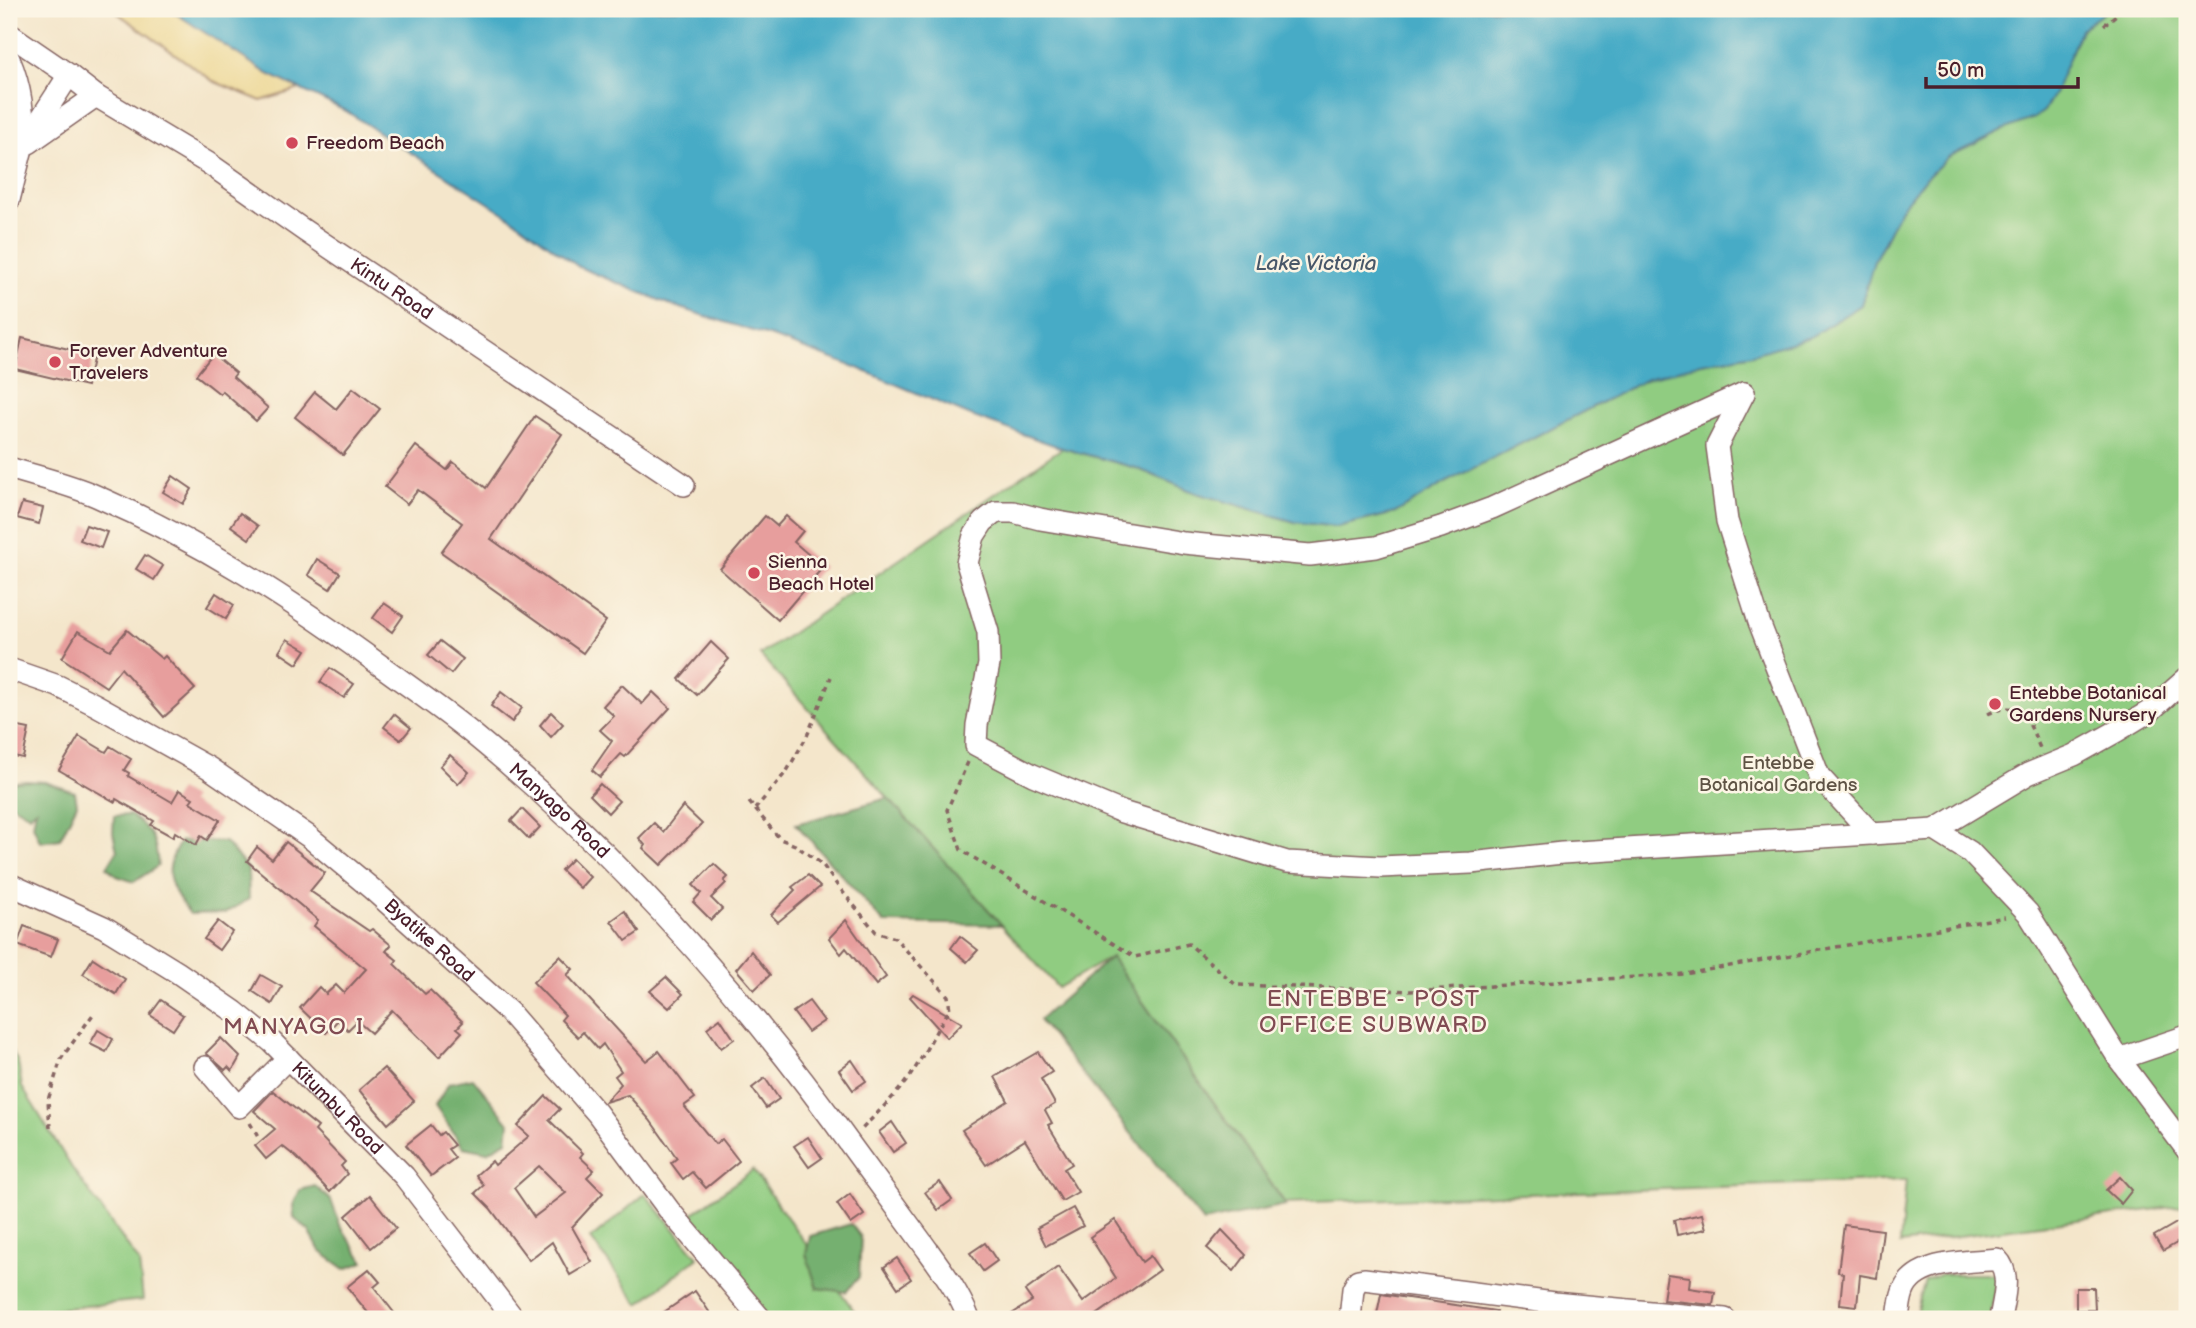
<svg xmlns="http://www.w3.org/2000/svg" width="2196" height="1328" font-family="'Balsamiq Sans',sans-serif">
	<rect width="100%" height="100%" fill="#fcf5e5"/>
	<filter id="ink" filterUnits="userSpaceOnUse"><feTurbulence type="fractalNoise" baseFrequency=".0143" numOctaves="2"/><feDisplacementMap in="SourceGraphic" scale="14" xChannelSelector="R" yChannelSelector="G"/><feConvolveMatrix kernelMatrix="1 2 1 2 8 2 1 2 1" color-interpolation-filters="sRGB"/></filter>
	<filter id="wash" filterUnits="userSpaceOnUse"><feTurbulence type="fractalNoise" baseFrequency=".00686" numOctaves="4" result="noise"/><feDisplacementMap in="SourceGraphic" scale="28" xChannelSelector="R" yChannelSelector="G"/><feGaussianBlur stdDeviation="1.57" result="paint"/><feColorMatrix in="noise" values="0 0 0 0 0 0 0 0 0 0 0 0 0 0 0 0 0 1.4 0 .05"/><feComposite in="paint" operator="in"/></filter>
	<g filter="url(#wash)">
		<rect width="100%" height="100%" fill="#f4e6cb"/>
		<g fill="#90cc81" stroke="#6d7656" stroke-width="2">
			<path d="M2109 9H2187V1205L1900 1244 1906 1180 1285 1203 1111 957 1058 988 760 655 1062 448 1136 468 1196 493 1295 522 1337 527 1395 513 1448 481 1647 379 1701 363 1753 354 1861 305 1874 261 1901 208 1922 182 1948 157 2003 130 2071 53 2081 29Z"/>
			<path d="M9 1047 18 1062 22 1087 72 1168 139 1262 143 1300 9 1314Z"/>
			<path d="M753 1170 860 1319H767L685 1219Z"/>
			<path d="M645 1194 698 1257 639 1304 591 1239Z"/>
			<path d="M1941 1274H1996L1991 1319H1914L1925 1281Z"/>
		</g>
		<g fill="#74b06f" stroke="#5f684d" stroke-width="2">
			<path d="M26 781 45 782 75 792 77 804 60 839 40 842 33 825 36 809 30 815 9 803V783Z"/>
			<path d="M888 798 1002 925 884 923 796 824Z"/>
			<path d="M130 815C153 832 156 838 158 866L134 882 117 876 107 867 117 851 113 833 114 816Z"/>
			<path d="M181 841 225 842 248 869 249 899 225 913 190 914C169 887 161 871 181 841Z"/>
			<path d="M1111 957 1286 1205 1203 1222 1039 1020Z"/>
			<path d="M473 1078 509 1123 507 1141 487 1152 463 1147 435 1106 449 1083Z"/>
			<path d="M315 1186 331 1200 340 1225 364 1262 345 1269 320 1251 309 1231 294 1218 293 1205 300 1190Z"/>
			<path d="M851 1224 861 1237 859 1277 846 1292 817 1288 806 1254 810 1236Z"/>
		</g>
		<path fill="#eeda9e" stroke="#9c7c64" stroke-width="2" d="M112 9H169L268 74 300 89 261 101 213 81Z"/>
		<path fill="#46abc6" stroke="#486578" stroke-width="2" d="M169 9H2109L2081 29 2055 92 2044 111 2034 118 2003 130 1948 157 1922 182 1901 208 1874 261 1861 305 1810 337 1753 354 1701 363 1647 379 1448 481 1395 513 1337 527 1295 522 1196 493 1136 468 1062 448 971 416 855 367 772 337 671 305 579 267 521 224 346 111 268 74Z"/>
		<g id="blocks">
			<g fill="#e79e9d" fill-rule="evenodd">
				<path d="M22 338 94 355 87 386 15 369Z"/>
				<path d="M213 354 236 373 233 377 268 408 256 421 222 391 220 394 196 375Z"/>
				<path d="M353 388 380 409 343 455 295 417 315 392 336 409Z"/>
				<path d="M535 416 562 434 491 539 606 621 583 653 441 552 462 523 418 490 407 504 385 487 416 446 447 470 453 462 486 488Z"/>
				<path d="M173 476 192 489 183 504 163 492Z"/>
				<path d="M22 503 43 508 39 524 17 518Z"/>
				<path d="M240 513 258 526 249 539 231 526Z"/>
				<path d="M765 516 777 526 786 516 803 531 794 542 823 567 778 620 720 569Z"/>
				<path d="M86 525 107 532 101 548 80 540Z"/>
				<path d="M145 555 163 566 154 580 136 569Z"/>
				<path d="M317 559 340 573 330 589 308 575Z"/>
				<path d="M216 593 234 605 226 619 207 607Z"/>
				<path d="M384 603 403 616 392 632 373 618Z"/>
				<path d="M127 630 162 659 165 656 195 689 164 717 121 668 106 687 62 658 78 631 110 650Z"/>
				<path d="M287 639 306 650 297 664 279 652Z"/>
				<path d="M440 641 463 659 451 674 428 655Z"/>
				<path d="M711 642 729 659 697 695 679 679Z"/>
				<path d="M330 668 354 684 344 698 320 682Z"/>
				<path d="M622 685 642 704 653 692 670 708 625 757 621 754 600 777 592 770 612 741 600 730 614 716 603 706Z"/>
				<path d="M501 692 522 708 512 722 491 706Z"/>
				<path d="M551 712 563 724 551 737 540 725Z"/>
				<path d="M394 714 411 728 401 740 384 727Z"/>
				<path d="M9 725 29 729 23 758 9 755Z"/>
				<path d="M79 736 106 752 110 746 131 759 124 770 129 773 128 776 172 802 179 790 193 798 190 802 220 820 207 840 201 836 196 845 175 832 173 837 151 825 154 821 116 799 115 802 59 770Z"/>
				<path d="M450 755 469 772 458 784 440 766Z"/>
				<path d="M600 784 619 801 608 813 590 795Z"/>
				<path d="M683 806 702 824 661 865 643 848 645 845 639 838 654 823 663 832Z"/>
				<path d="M522 809 540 827 529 839 511 821Z"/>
				<path d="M286 842 325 873 310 891 369 931 372 929 391 945 386 951 397 960 394 964 425 994 430 990 463 1022 457 1028 462 1032 439 1057 392 1010 371 1033 357 1021 348 1030 338 1020 326 1033 300 1008 319 987 326 994 336 985 344 993 366 969 314 926 318 920 247 861 257 847 272 859Z"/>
				<path d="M572 859 590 877 580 888 561 870Z"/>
				<path d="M714 864 728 877 724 881 726 883 711 898 722 909 711 920 693 902 701 893 693 885Z"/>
				<path d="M808 875 820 887 778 922 771 915 795 890 792 887Z"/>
				<path d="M625 911 639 932 626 941 611 921Z"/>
				<path d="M846 920 886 977 876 985 846 948 841 954 829 938Z"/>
				<path d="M218 921 232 932 219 950 204 939Z"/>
				<path d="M24 926 58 939 51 957 17 945Z"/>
				<path d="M960 936 978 950 967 962 951 948Z"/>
				<path d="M751 951 770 975 754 990 736 969Z"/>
				<path d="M560 956 573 969 567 975 646 1061 659 1051 695 1098 684 1106 715 1144 722 1139 739 1161 706 1188 692 1172 683 1179 671 1163 677 1158 650 1120 628 1095 605 1102 621 1084 615 1076 621 1071 603 1044 598 1049 583 1032 578 1037 561 1020 565 1015 533 982Z"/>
				<path d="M93 958 125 979 116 994 83 974Z"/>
				<path d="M261 975 282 987 272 1004 252 991Z"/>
				<path d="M666 977 683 994 669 1008 650 991Z"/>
				<path d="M913 994 962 1023 947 1038 910 997Z"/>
				<path d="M161 1000 183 1015 173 1030 150 1015Z"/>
				<path d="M809 1001 824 1021 808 1032 793 1012Z"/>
				<path d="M720 1018 734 1039 721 1048 707 1028Z"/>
				<path d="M98 1030 113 1039 106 1052 90 1044Z"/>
				<path d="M221 1038 240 1057 232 1071 228 1067 225 1070 206 1053Z"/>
				<path d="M1038 1052 1052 1072 1041 1079 1055 1104 1045 1110 1052 1123 1048 1125 1072 1164 1064 1169 1078 1192 1062 1201 1025 1140 986 1165 962 1130 1008 1101 995 1077Z"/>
				<path d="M852 1060 866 1081 853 1090 839 1070Z"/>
				<path d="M384 1068 414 1101 388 1124 359 1090Z"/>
				<path d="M765 1078 779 1099 766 1108 752 1088Z"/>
				<path d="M273 1091 318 1127 315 1131 345 1162 341 1166 347 1174 330 1192 296 1157 282 1146 266 1159 255 1146 275 1129 254 1111Z"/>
				<path d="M546 1096 560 1109 549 1120 583 1153 580 1157 594 1170 587 1177 603 1193 572 1227 592 1262 570 1275 552 1242 529 1260 490 1208 475 1193 484 1185 476 1175 492 1161 495 1165 529 1136 518 1126ZM539 1166 566 1193 534 1217 514 1188Z"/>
				<path d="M892 1122 906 1143 893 1152 879 1132Z"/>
				<path d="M431 1125 439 1135 443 1132 454 1145 448 1149 455 1158 431 1176 406 1145Z"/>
				<path d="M808 1137 822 1158 809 1167 794 1146Z"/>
				<path d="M2120 1177 2132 1190 2121 1204 2106 1190Z"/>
				<path d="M940 1182 952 1200 938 1210 925 1192Z"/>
				<path d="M850 1194 864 1215 851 1224 837 1204Z"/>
				<path d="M370 1195 396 1228 371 1248 346 1216Z"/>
				<path d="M1073 1208 1083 1226 1046 1246 1037 1228Z"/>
				<path d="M1702 1214 1706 1229 1677 1235 1674 1220Z"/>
				<path d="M2187 1217V1237L2163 1251 2154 1236Z"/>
				<path d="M1115 1220 1142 1262 1150 1256 1160 1270 1094 1317 1096 1319H1004L1032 1301 1025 1291 1058 1267 1083 1302 1116 1278 1090 1237Z"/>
				<path d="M1844 1225 1883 1230 1877 1278 1860 1275 1857 1306 1840 1304 1843 1273 1838 1272Z"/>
				<path d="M1222 1230 1246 1255 1234 1271 1207 1248Z"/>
				<path d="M985 1243 997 1261 983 1271 970 1253Z"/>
				<path d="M897 1258 911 1279 898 1288 884 1267Z"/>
				<path d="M369 1269 380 1282 374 1287 399 1319H373L347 1287Z"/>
				<path d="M1667 1274 1690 1277 1689 1288 1715 1292 1713 1305 1663 1300Z"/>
				<path d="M2076 1288H2094L2095 1310H2076Z"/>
				<path d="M695 1291 714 1319H654Z"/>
				<path d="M1381 1294 1496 1311 1495 1319H1376Z"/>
			</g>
		</g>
	</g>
	<g filter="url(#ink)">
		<use href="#blocks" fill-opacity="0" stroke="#866563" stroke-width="2"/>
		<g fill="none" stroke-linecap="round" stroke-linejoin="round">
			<g stroke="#866563" stroke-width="24">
				<g id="minor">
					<path id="s1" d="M9 34 69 75 96 96 208 163 305 231 684 485"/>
					<path d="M9 59C21 87 25 116 22 146"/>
					<path d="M29 143 96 96"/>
					<path d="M9 200 22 148 69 75"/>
					<path d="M1744 393 1492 508 1441 527 1376 547 1310 555 1184 543 1040 519 1013 512H996L983 522 974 536 967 563 988 632 989 664 977 725 976 745 1033 775 1122 812 1287 862 1380 867 1471 863 1562 853 1935 830 1970 852 2028 913 2119 1059 2187 1150"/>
					<path d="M1744 393 1717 446 1727 521 1759 622 1819 776 1872 834"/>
					<path id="s2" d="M9 468C38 477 69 484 96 496 200 541 293 601 384 668 414 690 445 711 474 735 620 855 745 997 855 1151 877 1181 899 1211 921 1241 939 1266 958 1290 969 1319"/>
					<path id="s3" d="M9 669 58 686 96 705 209 768 308 836 372 889 509 1012 597 1113 669 1210 761 1319"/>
					<path d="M1935 830 2028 774 2074 755 2117 731 2150 711 2187 678"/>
					<path id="s4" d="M9 884 104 927 177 972 235 1012 272 1042 404 1176 514 1319"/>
					<path d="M2119 1059 2187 1036"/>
					<path d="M205 1067 239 1107 288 1058"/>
					<path d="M1350 1319 1353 1289 1358 1280 1364 1279 1554 1303 1725 1319"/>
					<path d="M1898 1319C1899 1311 1900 1300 1903 1292 1915 1259 1968 1263 1997 1259 2012 1274 2003 1300 2000 1319"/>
				</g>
			</g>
			<g stroke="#866563" stroke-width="3.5" stroke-dasharray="5 5" stroke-linecap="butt">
				<path d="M2104 25 2123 9"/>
				<path d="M1988 714C2024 697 2027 720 2040 748"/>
				<path d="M968 762 947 810 961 850 1135 957 1189 944 1236 985 1411 991 1685 974 2005 917"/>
				<path d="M749 802 780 839 795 845 822 864 837 885 876 932 895 938 948 996 950 1010C933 1032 924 1058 907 1080 894 1097 877 1113 862 1129"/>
				<path d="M755 809 787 771 807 736 831 677"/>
				<path d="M250 1123 258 1137"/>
				<path d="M50 1128 48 1100 61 1059 94 1013"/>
			</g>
			<use href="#minor" stroke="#fff" stroke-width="21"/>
		</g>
	</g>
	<g fill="#d1495b" stroke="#fcf5e5" stroke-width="2.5">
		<circle cx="292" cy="143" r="7"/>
		<circle cx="55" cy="362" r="7"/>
		<circle cx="754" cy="573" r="7"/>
		<circle cx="1995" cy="704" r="7"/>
	</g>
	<g text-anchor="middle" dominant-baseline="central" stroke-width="5" stroke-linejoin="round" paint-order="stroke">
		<g font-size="19" fill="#4a1f2b" stroke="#fcf5e5" text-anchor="start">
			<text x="306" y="143">Freedom Beach</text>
			<text x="69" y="351">Forever Adventure<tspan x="69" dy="22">Travelers</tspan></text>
			<text x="768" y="562">Sienna<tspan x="768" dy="22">Beach Hotel</tspan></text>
			<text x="2009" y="693">Entebbe Botanical<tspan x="2009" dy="22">Gardens Nursery</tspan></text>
		</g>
		<g font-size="19" fill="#4a1f2b" stroke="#fcf5e5">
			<text stroke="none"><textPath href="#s1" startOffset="460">Kintu Road</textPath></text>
			<text stroke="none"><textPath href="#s2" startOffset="654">Manyago Road</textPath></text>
			<text stroke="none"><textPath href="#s3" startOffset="504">Byatike Road</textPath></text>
			<text stroke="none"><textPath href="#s4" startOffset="401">Kitumbu Road</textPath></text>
		</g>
		<g font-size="19" fill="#5f5345" stroke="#fcf5e5">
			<text x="1778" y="763">Entebbe<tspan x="1778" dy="22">Botanical Gardens</tspan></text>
		</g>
		<g font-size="21" font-style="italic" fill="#485769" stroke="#fcf5e5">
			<text x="1316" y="263">Lake Victoria</text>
		</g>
		<g font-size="23" letter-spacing="2" fill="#814b53" stroke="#fcf5e5">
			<text x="1374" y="999">ENTEBBE - POST<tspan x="1374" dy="26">OFFICE SUBWARD</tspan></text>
			<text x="294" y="1027">MANYAGO I</text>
		</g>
	</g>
	<rect width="2196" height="1328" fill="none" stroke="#fcf5e5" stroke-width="35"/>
	<path d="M1926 77v10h152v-10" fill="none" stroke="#4a1f2b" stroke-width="3.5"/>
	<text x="1937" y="77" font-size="21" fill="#4a1f2b" stroke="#fcf5e5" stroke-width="5" paint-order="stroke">50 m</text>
</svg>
